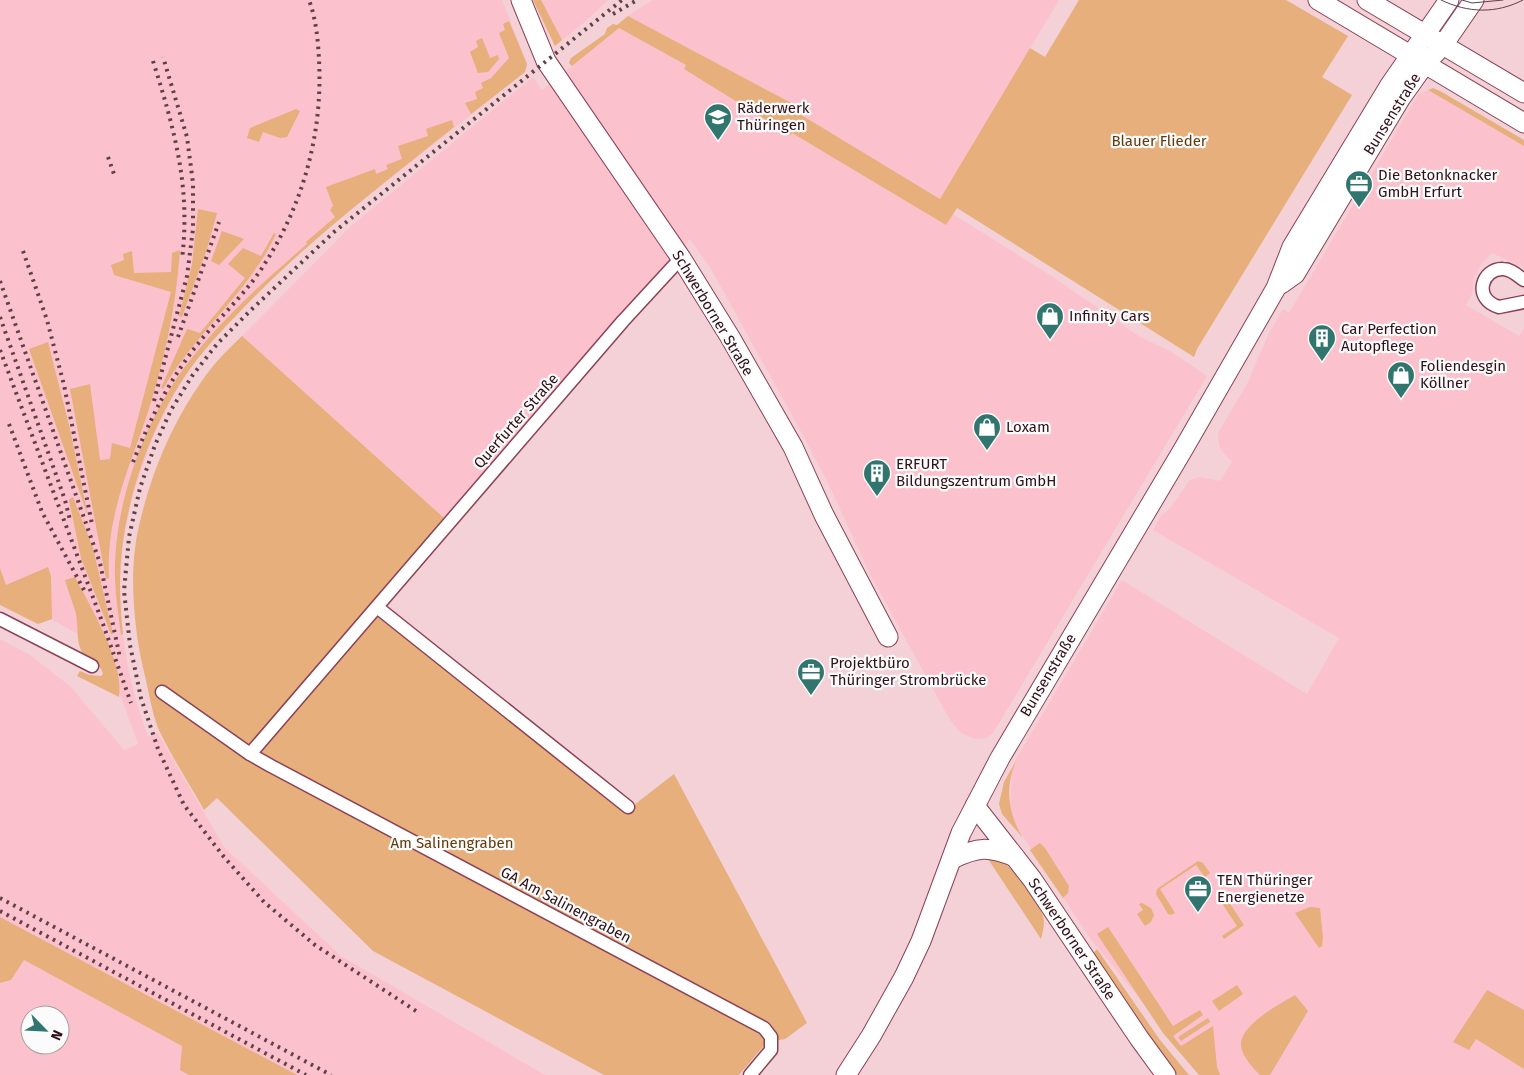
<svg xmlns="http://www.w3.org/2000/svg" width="1524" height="1075" font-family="'Fira Sans',sans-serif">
	<rect width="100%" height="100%" fill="#f4d0d7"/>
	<g fill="#fbc2ce" fill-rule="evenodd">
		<path d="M0 0H502L527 64 525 72 337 221 279 272 213 339 189 369 176 391 153 437 133 494 123 540 120 585 123 634 127 662 135 698 148 737 157 732 224 847 341 956 545 1075H296L0 917V639L30 655 71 687 124 750 138 744 99 637 78 634 0 591Z"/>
		<path d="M533 0H608L587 20 555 46Z"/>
		<path d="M652 0H1059L940 199 792 110 795 105 628 16Z"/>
		<path d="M619 28 686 65 684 69 790 135 792 133 946 225 953 214 1053 277 1140 337 1170 351 1207 376 993 733 986 738 975 739 961 733 950 720 871 576 827 481 798 426 711 269 690 239 444 518 242 336 351 226 533 77 542 90Z"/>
		<path d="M1428 90 1524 146V268L1492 253 1482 263 1474 277 1472 294 1466 305 1519 336 1524 328V1075H1202L1090 938 1016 826 1010 809 1012 773 1016 759 1122 580 1307 694 1339 638 1153 530 1160 517 1171 507 1190 480 1200 477 1220 481 1232 462 1221 450 1219 444 1218 433 1247 384 1268 335 1283 309 1289 313 1418 95Z"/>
		<path d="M24 960 236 1075H0V983L11 980ZM30 1015H60V1045H30Z"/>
	</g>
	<g fill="#e6af7c">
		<path d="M533 0H541L562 40 555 46Z"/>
		<path d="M1079 0H1286L1348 36 1322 77 1352 95 1197 349 1194 357 957 208 946 225 792 133 790 135 684 69 686 65 619 28 572 66 569 63 571 58 605 34 607 28 613 24 617 25 628 16 795 105 793 110 940 199 1030 48 1045 57Z"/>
		<path d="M509 21 527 64 525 72 471 114 465 103 477 99 475 92 483 88 481 83 491 78 509 58 499 33 505 30 503 24Z"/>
		<path d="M482 38 490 58 498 55 499 59 488 72 478 73 470 52 478 47 476 41Z"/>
		<path d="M1433 88 1440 91 1524 140V146L1428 90Z"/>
		<path d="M296 109 300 111 287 137 280 138 263 132 259 142 247 138 250 128Z"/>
		<path d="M452 120 454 127C384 183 313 237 250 301 229 323 208 344 190 369 148 428 120 513 120 585 120 601 121 618 123 634L121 635C118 611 114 587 115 563 117 498 145 421 184 368 219 321 263 282 307 244L306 242 335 217 330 210 333 206 326 187 375 169 376 174 388 169 386 165 402 159 398 146 428 136 426 129Z"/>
		<path d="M198 209 217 213 207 249 182 317 179 316 192 264Z"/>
		<path d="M222 231 244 239 219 265 211 261Z"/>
		<path d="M274 233 276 234C249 292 195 333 163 389L161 388 187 329 200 333 245 278 228 264 243 248 261 256Z"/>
		<path d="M180 250C176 307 164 364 146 418 127 473 106 519 109 578L106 579 70 389 90 384 100 460 110 459 112 443 130 448 171 292 114 275 111 265 124 260 123 254 132 251 134 273 171 272 172 253Z"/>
		<path d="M242 336 444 518 367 608 625 812 674 774 807 1023 785 1039 767 1042 739 1075H604L373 951 217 798 204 810C189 783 171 756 158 728 152 712 149 693 145 676 134 632 128 572 139 526 152 469 176 413 213 366 221 356 232 346 242 336Z"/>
		<path d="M48 342 70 429 88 516 29 349Z"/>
		<path d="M73 497 93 548 113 634H111L81 558 69 500Z"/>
		<path d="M48 567 51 576 52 619 38 624 0 605V568L6 585Z"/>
		<path d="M75 577C90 606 125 664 119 697L77 676 80 671 89 675 101 676 103 674C101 663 90 663 84 655 75 643 79 628 76 614 73 603 68 591 65 580Z"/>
		<path d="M1017 759C1004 786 1008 814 1023 838L1002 814 999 804 1004 782Z"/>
		<path d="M1040 843 1045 848 1069 886 1068 893 1063 898 1030 850Z"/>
		<path d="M986 856C992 858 999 860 1004 863 1014 870 1040 904 1043 916 1045 923 1043 932 1041 939Z"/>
		<path d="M1198 861 1203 863 1210 873 1205 877 1196 865 1160 889 1175 913 1171 915 1168 914 1156 894 1157 889Z"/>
		<path d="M1227 899 1244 925 1224 939 1222 936 1237 926 1221 902Z"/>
		<path d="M1142 903 1151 908 1154 915 1151 922 1145 926 1137 914 1143 910 1139 904Z"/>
		<path d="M1310 907 1320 908 1323 938 1322 946 1319 948 1295 913Z"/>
		<path d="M0 917 297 1075H189L180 1070 182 1046 24 960 11 980 0 983Z"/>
		<path d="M1108 927 1173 1026 1200 1010 1203 1015 1173 1036 1181 1046 1213 1026 1217 1067 1220 1075H1199L1163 1033 1097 934Z"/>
		<path d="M1097 949 1160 1040 1189 1075H1177L1174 1071 1093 954Z"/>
		<path d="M1237 985 1243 994 1219 1011 1212 1001Z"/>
		<path d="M1487 990 1524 1010V1069L1476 1039 1469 1050 1453 1042Z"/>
		<path d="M1295 995 1308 1011 1270 1075H1260C1253 1068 1242 1056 1241 1046 1239 1025 1280 1004 1295 995Z"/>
		<path d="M1208 1018 1210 1022 1181 1041 1178 1037Z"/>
	</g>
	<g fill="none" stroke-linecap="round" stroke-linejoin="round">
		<g stroke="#8b4156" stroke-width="15">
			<g id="street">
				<path d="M1524 280C1518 276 1511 269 1503 269 1482 268 1472 299 1499 307L1524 302"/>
				<path d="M377 607 628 807"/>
				<path d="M0 619 92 666"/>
				<path d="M162 692 250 754 271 766 764 1028 771 1037V1050L750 1075"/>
				<path d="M250 754 623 321 681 258"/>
			</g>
		</g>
		<g stroke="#8b4156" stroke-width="21">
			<g id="secondary">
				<path d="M521 0 546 61 681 258 730 337 793 447 824 515 888 637"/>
				<path d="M1318 0 1524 123"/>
				<path d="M1367 0 1524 93"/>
				<path d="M1281 284 1295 274 1400 99 1425 64 1443 45 1474 0"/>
				<path d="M975 806 1032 879 1139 1038 1166 1075"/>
				<path d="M952 859C978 847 988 846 1015 857"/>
				<path d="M846 1075 871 1036 904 977 921 941 961 833 1000 758 1184 448 1276 288 1292 247 1390 85 1449 0"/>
			</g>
		</g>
		<use href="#street" stroke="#fff" stroke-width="12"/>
		<use href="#secondary" stroke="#fff" stroke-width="19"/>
		<g stroke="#5f4047" stroke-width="1">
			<path d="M1441 0C1468 13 1496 14 1523 0"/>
			<path d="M1462 0 1472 3 1503 0"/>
		</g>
		<g stroke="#5f4047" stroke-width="4" stroke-dasharray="2.5 5" stroke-linecap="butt">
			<path d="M613 14 637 0"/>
			<path d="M153 61C174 128 191 187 182 259"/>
			<path d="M108 157 115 177"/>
			<path d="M23 251 47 320 64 385 92 524"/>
			<path d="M0 281 100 563 120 658"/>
			<path d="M0 317 65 500 70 520"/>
			<path d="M178 337 219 222"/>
			<path d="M0 350 103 624 131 703"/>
			<path d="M154 401 187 276 193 229V183L187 137 163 57"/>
			<path d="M9 424 42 512 84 590"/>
			<path d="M133 462C151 417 170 378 201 340 221 316 245 294 262 268 303 206 323 133 319 60 318 40 316 19 309 0"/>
			<path d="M0 898 331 1075"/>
			<path d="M0 911 306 1075"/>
			<path d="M416 1011 315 945 264 902 224 857 184 805 158 749 141 698 130 645 124 591 129 537 140 488 155 445 171 410 192 376 217 344 252 309 334 232 622 0"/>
		</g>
	</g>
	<defs>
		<g id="university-pin" transform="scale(1.4375)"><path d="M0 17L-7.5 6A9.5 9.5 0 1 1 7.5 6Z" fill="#30766e" stroke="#fbfbfb"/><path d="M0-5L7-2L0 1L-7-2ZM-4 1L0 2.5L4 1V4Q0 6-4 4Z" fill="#fff"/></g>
		<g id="office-pin" transform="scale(1.4375)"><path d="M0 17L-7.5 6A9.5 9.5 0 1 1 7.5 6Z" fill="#30766e" stroke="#fbfbfb"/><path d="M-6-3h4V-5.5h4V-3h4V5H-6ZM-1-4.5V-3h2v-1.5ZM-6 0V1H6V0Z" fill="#fff"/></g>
		<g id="shop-pin" transform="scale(1.4375)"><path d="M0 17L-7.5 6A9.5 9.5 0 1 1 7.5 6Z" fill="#30766e" stroke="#fbfbfb"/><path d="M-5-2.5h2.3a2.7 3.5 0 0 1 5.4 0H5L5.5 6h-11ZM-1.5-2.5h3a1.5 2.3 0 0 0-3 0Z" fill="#fff"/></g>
		<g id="building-pin" transform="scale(1.4375)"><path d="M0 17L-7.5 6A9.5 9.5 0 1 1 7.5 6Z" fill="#30766e" stroke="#fbfbfb"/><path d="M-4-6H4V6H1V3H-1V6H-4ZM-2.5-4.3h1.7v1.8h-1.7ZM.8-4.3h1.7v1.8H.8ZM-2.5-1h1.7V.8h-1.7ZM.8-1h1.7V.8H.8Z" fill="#fff"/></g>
	</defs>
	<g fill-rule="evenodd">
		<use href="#university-pin" x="718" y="117"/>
		<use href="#office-pin" x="1359" y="184"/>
		<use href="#shop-pin" x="1050" y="316"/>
		<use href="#building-pin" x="1322" y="338"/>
		<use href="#shop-pin" x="1401" y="375"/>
		<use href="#shop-pin" x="987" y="427"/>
		<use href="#building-pin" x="877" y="473"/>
		<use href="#office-pin" x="811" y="672"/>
		<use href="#office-pin" x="1198" y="889"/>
	</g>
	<g text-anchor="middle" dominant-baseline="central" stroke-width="4.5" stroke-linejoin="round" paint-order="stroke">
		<g font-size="15" fill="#2e1018" stroke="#fbfbfb" text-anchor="start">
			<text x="737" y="108">Räderwerk<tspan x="737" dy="17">Thüringen</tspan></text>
			<text x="1378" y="175">Die Betonknacker<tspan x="1378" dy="17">GmbH Erfurt</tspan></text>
			<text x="1069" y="316">Infinity Cars</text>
			<text x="1341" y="329">Car Perfection<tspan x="1341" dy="17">Autopflege</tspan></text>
			<text x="1420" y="366">Foliendesgin<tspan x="1420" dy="17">Köllner</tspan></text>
			<text x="1006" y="427">Loxam</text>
			<text x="896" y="464">ERFURT<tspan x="896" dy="17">Bildungszentrum GmbH</tspan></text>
			<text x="830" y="663">Projektbüro<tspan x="830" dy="17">Thüringer Strombrücke</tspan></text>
			<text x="1217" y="880">TEN Thüringer<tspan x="1217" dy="17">Energienetze</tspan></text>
		</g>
		<g font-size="15" fill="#2e1018" stroke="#fbfbfb">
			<text transform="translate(1392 114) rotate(-58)">Bunsenstraße</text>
			<text transform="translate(713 313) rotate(59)">Schwerborner Straße</text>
			<text transform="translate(516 421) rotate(-49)">Querfurter Straße</text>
			<text transform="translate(1048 675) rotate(-59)">Bunsenstraße</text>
			<text transform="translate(566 905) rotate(28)">GA Am Salinengraben</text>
			<text transform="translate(1072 939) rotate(56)">Schwerborner Straße</text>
		</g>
		<g font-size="15" fill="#613a0b" stroke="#fbfbfb">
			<text x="1159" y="141">Blauer Flieder</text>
			<text x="452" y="843">Am Salinengraben</text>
		</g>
	</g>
	<g transform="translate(45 1030) rotate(114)"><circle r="24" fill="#fbfbfb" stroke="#a99da0"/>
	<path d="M0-4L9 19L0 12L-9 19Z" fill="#30766e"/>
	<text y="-8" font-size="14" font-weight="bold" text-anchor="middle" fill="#2e1018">N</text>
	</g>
</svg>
